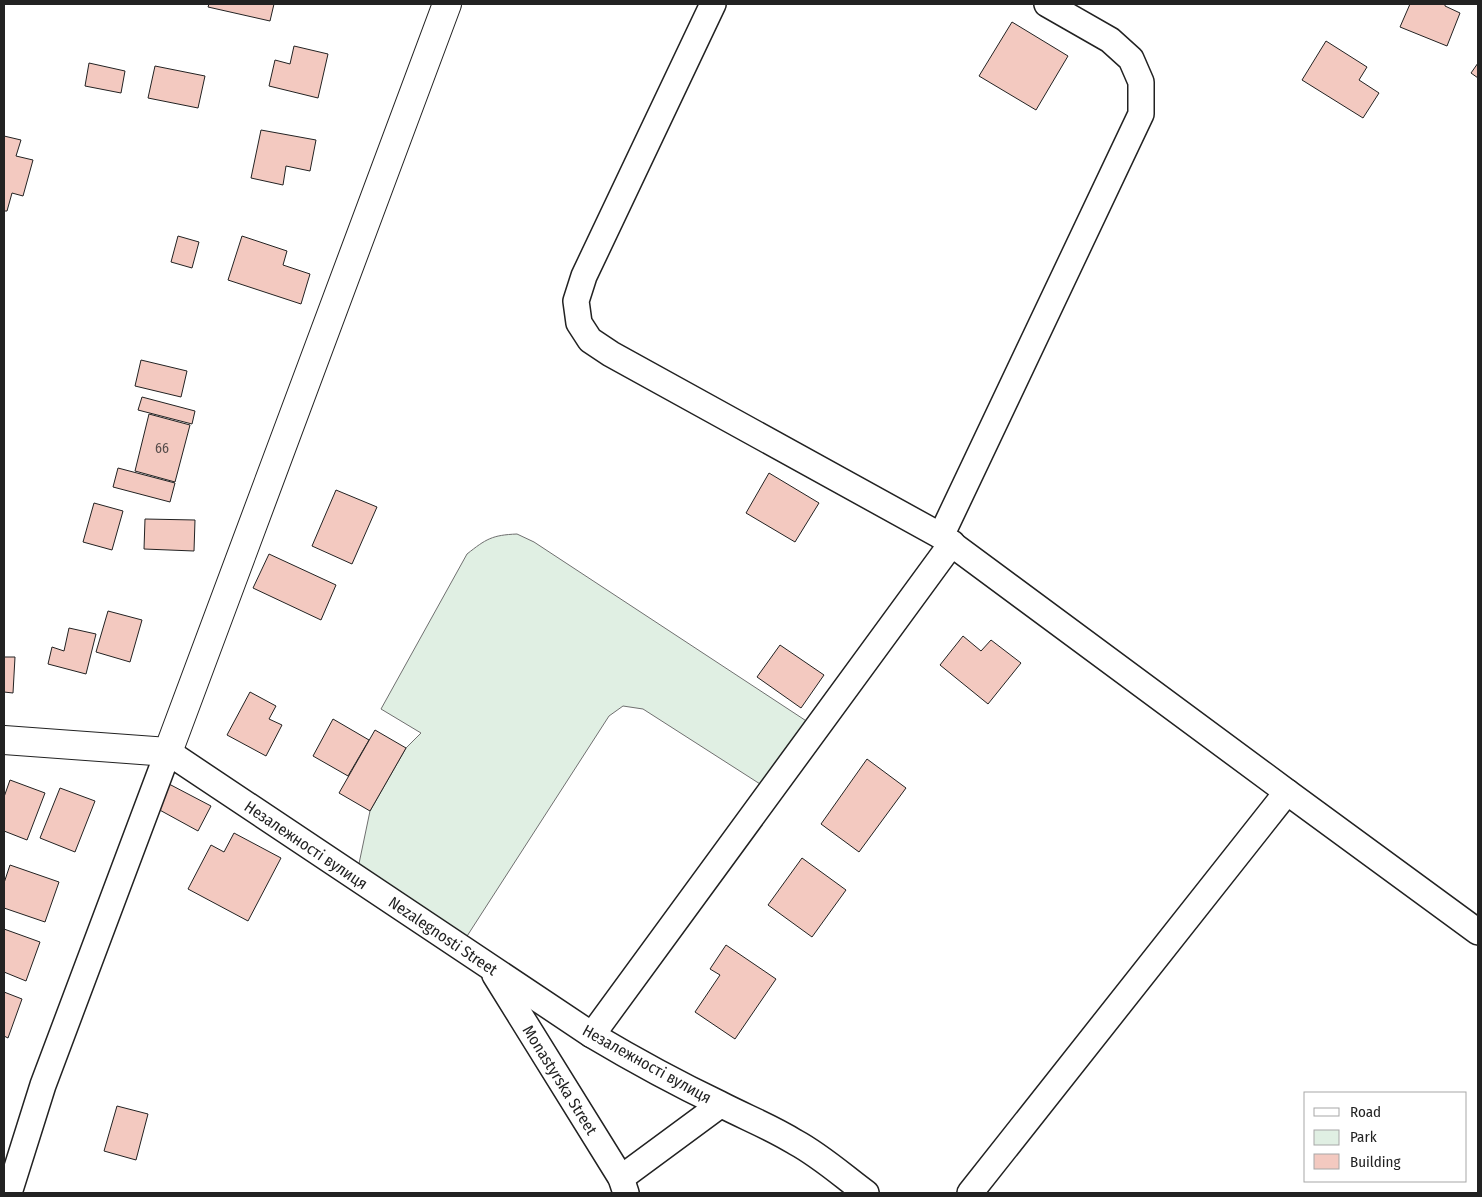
<svg xmlns="http://www.w3.org/2000/svg" width="1482" height="1197" font-family="'Fira Sans Condensed',sans-serif">
	<rect width="100%" height="100%" fill="#fff"/>
	<path fill="#e0efe3" stroke="#6f6f6f" d="M517 534 534 542 817 728 771 791 643 709 623 706 609 716 460 947 356 878 370 811 406 748 421 733 381 709 467 554C486 539 492 535 517 534Z"/>
	<g fill="#f3c9c0" stroke="#222">
		<path d="M209 4H274L270 21 208 7Z"/>
		<path d="M1410 4H1445V6L1460 13 1447 46 1400 27Z"/>
		<path d="M1012 22 1068 56 1036 110 979 76Z"/>
		<path d="M1326 41 1367 67 1359 80 1379 93 1363 118 1302 80Z"/>
		<path d="M294 46 328 54 318 98 269 86 275 60 290 64Z"/>
		<path d="M89 63 125 71 121 93 85 86Z"/>
		<path d="M1478 63V78L1471 73Z"/>
		<path d="M155 66 205 76 198 108 148 98Z"/>
		<path d="M261 130 316 140 310 171 286 166 283 185 251 178Z"/>
		<path d="M4 136 21 140 16 156 33 160 23 196 12 193 7 211H4Z"/>
		<path d="M178 236 199 242 192 268 171 262Z"/>
		<path d="M242 236 287 251 283 265 310 274 301 304 228 280Z"/>
		<path d="M141 360 187 371 181 397 135 386Z"/>
		<path d="M142 397 195 411 192 424 138 410Z"/>
		<path d="M149 414 190 425 175 482 135 471Z"/>
		<path d="M118 468 175 483 170 502 113 487Z"/>
		<path d="M769 473 819 503 795 542 746 513Z"/>
		<path d="M336 490 377 507 352 564 312 546Z"/>
		<path d="M94 503 123 511 112 550 83 542Z"/>
		<path d="M145 519 195 520 194 551 144 549Z"/>
		<path d="M269 554 336 585 321 620 253 588Z"/>
		<path d="M108 611 142 620 130 662 96 652Z"/>
		<path d="M69 628 96 634 86 674 48 664 52 647 64 651Z"/>
		<path d="M963 636 981 651 991 640 1021 663 988 704 940 665Z"/>
		<path d="M780 645 824 675 801 708 757 677Z"/>
		<path d="M4 657H15L13 693 4 692Z"/>
		<path d="M250 692 276 706 269 719 282 725 266 756 227 735Z"/>
		<path d="M333 719 369 740 348 776 313 756Z"/>
		<path d="M375 730 406 748 370 811 339 793Z"/>
		<path d="M867 759 906 788 859 852 821 824Z"/>
		<path d="M10 780 45 793 27 840 4 831V797Z"/>
		<path d="M169 784 211 806 198 831 156 808Z"/>
		<path d="M60 788 95 801 75 852 40 838Z"/>
		<path d="M234 833 281 858 248 921 188 889 211 845 224 852Z"/>
		<path d="M802 858 846 890 812 937 768 905Z"/>
		<path d="M10 865 59 882 45 922 4 908V883Z"/>
		<path d="M4 929 40 942 26 981 4 972Z"/>
		<path d="M726 945 776 979 735 1039 695 1012 720 975 710 969Z"/>
		<path d="M4 992 22 999 8 1038 4 1036Z"/>
		<path d="M117 1106 148 1114 136 1160 104 1151Z"/>
	</g>
	<g fill="none" stroke-linecap="round" stroke-linejoin="round">
		<g stroke="#222" stroke-width="28">
			<g id="minor">
				<path d="M713 4 584 276 576 301 579 323 590 340 611 354 941 536 1287 792 1478 932"/>
				<path d="M941 536 1141 114V82L1131 59 1110 40 1047 4"/>
				<path d="M495 975 621 1178 626 1193"/>
				<path d="M592 1035 952 543"/>
				<path d="M621 1178 720 1105"/>
				<path d="M9 1193 43 1085 168 752 592 1035C634 1060 676 1083 720 1104 745 1117 771 1127 795 1142 821 1156 843 1176 866 1193"/>
				<path d="M970 1193 1287 792"/>
			</g>
		</g>
		<g stroke="#222" stroke-width="30">
			<path id="tertiary" d="M4 740 168 752 447 4"/>
		</g>
		<use href="#minor" stroke="#fff" stroke-width="25"/>
		<use href="#tertiary" stroke="#fff" stroke-width="28"/>
	</g>
	<g text-anchor="middle" dominant-baseline="central" stroke-width="4" stroke-linejoin="round" paint-order="stroke">
		<g font-size="14" fill="#564c4a">
			<text x="162" y="448">66</text>
		</g>
		<g font-size="16" fill="#222" stroke="#fff">
			<text transform="translate(306 845) rotate(34)">Незалежності вулиця</text>
			<text transform="translate(443 936) rotate(34)">Nezalegnosti Street</text>
			<text transform="translate(647 1064) rotate(29)">Незалежності вулиця</text>
			<text transform="translate(560 1080) rotate(58)">Monastyrska Street</text>
		</g>
	</g>
	<rect width="1482" height="1197" fill="none" stroke="#222222" stroke-width="10"/>
	<rect x="1304" y="1092" width="162" height="90" fill="#ffffff" stroke="#a7a7a7"/>
	<rect x="1314" y="1108" width="25" height="8" fill="#ffffff" stroke="#a7a7a7"/>
	<text x="1350" y="1117" font-size="15" fill="#222222">Road</text>
	<rect x="1314" y="1130" width="25" height="15" fill="#e0efe3" stroke="#a7a7a7"/>
	<text x="1350" y="1142" font-size="15" fill="#222222">Park</text>
	<rect x="1314" y="1154" width="25" height="15" fill="#f3c9c0" stroke="#a7a7a7"/>
	<text x="1350" y="1167" font-size="15" fill="#222222">Building</text>
</svg>
